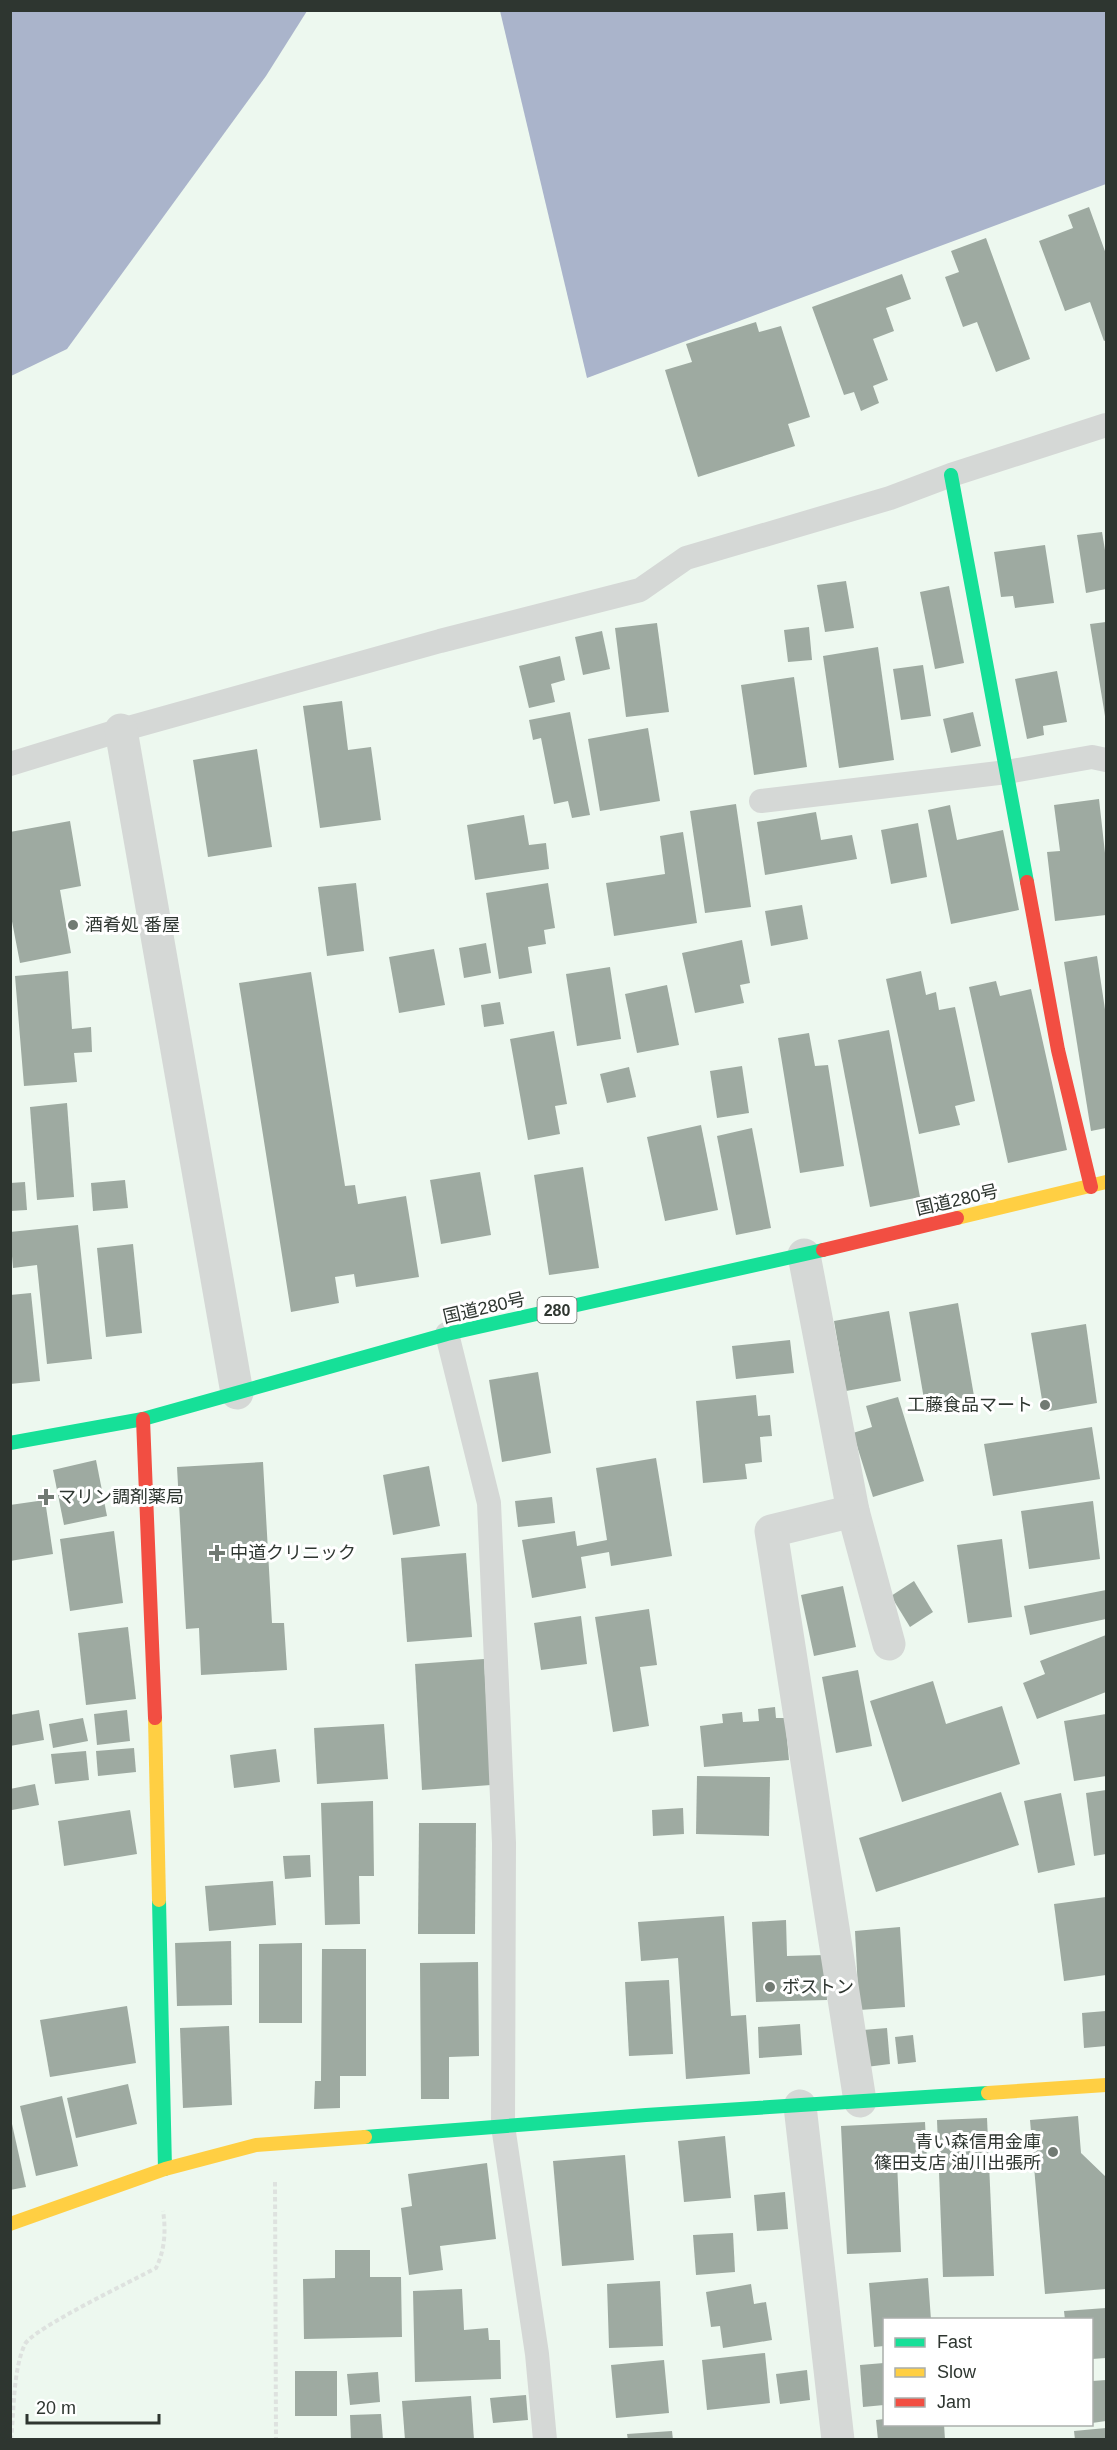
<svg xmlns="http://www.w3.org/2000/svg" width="1117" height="2450" font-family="Helvetica,'Noto Sans JP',sans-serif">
	<rect width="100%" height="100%" fill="#edf8ef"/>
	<g fill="#aab4cb">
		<path d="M11 10 307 11 266 76 67 349 11 376Z"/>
		<path d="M500 11H1106V184L587 378Z"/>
	</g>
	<g fill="#9eaaa1">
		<path d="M1089 207 1106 254V340L1104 341 1090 302 1065 311 1039 241 1073 228 1068 215Z"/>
		<path d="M986 238 1030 359 996 372 977 322 963 327 945 277 959 272 951 251Z"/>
		<path d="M902 274 911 299 886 308 894 331 873 339 888 380 873 386 879 403 861 411 854 392 844 395 812 307Z"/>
		<path d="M756 322 759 332 781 326 810 417 788 424 795 446 698 477 665 370 692 362 686 344Z"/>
		<path d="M1102 532 1106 556V589L1086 593 1077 535Z"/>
		<path d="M1045 545 1054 603 1015 608 1013 596 1001 597 994 552Z"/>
		<path d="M846 581 854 628 825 632 817 585Z"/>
		<path d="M949 586 964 663 935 669 920 592Z"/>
		<path d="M1106 622V716H1105L1090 624Z"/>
		<path d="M657 623 669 712 626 717 615 628Z"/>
		<path d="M809 627 812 660 788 662 784 630Z"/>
		<path d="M602 631 610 669 583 675 575 637Z"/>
		<path d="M878 647 894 760 839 768 823 656Z"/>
		<path d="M560 656 565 680 551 684 555 702 529 708 519 666Z"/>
		<path d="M923 665 931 716 901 720 893 669Z"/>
		<path d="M1057 671 1067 722 1043 726 1044 735 1027 739 1015 679Z"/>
		<path d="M794 677 807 767 754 775 741 685Z"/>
		<path d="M342 701 348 750 371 747 381 820 320 828 303 706Z"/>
		<path d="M570 712 590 815 572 818 568 801 554 804 541 738 533 740 529 720Z"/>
		<path d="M973 712 981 746 951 753 943 719Z"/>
		<path d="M648 728 660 801 600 811 588 739Z"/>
		<path d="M257 749 272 847 208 857 193 760Z"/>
		<path d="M1099 799 1106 862V915L1055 921 1047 852 1060 851 1054 805Z"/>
		<path d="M736 804 751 907 705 913 690 811Z"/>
		<path d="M950 805 957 840 1003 830 1019 910 951 924 928 810Z"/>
		<path d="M816 812 821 840 852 835 857 859 765 875 757 822Z"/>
		<path d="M524 815 529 845 546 843 549 869 475 880 467 825Z"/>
		<path d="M70 821 81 886 60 890 71 953 20 963 10 911V832Z"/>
		<path d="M918 823 927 877 891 884 881 830Z"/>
		<path d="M683 832 697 923 614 936 606 883 665 874 660 836Z"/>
		<path d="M356 883 364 951 327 956 318 887Z"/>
		<path d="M548 883 555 928 544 930 546 944 528 947 532 973 499 979 486 893Z"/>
		<path d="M802 905 808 939 771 946 765 911Z"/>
		<path d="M742 940 750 983 740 985 744 1003 695 1013 682 953Z"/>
		<path d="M486 943 491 973 464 978 459 948Z"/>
		<path d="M434 949 445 1005 399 1013 389 957Z"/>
		<path d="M1097 956 1106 1016V1128L1091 1131 1064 962Z"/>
		<path d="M610 967 621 1039 577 1046 566 974Z"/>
		<path d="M68 971 72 1029 91 1027 92 1052 74 1053 77 1082 24 1086 15 976Z"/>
		<path d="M921 971 926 995 936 992 939 1010 955 1007 975 1101 955 1106 960 1125 919 1134 886 979Z"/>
		<path d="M311 972 345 1186 355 1185 358 1204 406 1196 419 1277 356 1287 354 1274 335 1277 339 1303 291 1312 239 983Z"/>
		<path d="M996 981 1000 996 1031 989 1067 1150 1008 1163 969 987Z"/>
		<path d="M667 985 679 1045 637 1053 625 994Z"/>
		<path d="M500 1002 504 1024 484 1027 481 1005Z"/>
		<path d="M889 1030 920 1197 870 1207 838 1040Z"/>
		<path d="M554 1031 567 1104 555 1106 560 1134 528 1140 510 1039Z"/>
		<path d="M809 1033 815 1066 828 1065 844 1166 800 1173 778 1038Z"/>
		<path d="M742 1066 749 1113 717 1118 710 1071Z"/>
		<path d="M629 1067 636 1097 607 1103 600 1074Z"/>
		<path d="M67 1103 74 1197 37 1200 30 1107Z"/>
		<path d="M701 1125 718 1210 665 1221 647 1137Z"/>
		<path d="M752 1128 771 1228 736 1235 717 1136Z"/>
		<path d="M583 1167 599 1268 549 1275 534 1175Z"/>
		<path d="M480 1172 491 1235 441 1244 430 1180Z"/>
		<path d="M125 1180 128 1208 93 1211 91 1183Z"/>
		<path d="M25 1182 27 1210 10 1211V1183Z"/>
		<path d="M78 1225 92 1359 47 1364 37 1265 13 1268 10 1232Z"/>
		<path d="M133 1244 142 1333 106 1337 97 1248Z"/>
		<path d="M31 1293 40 1381 10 1384V1295Z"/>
		<path d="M958 1303 974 1396 925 1405 909 1312Z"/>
		<path d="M889 1311 901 1381 846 1391 834 1321Z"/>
		<path d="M1086 1324 1097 1403 1044 1412 1031 1333Z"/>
		<path d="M790 1340 794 1373 736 1379 732 1346Z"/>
		<path d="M538 1372 551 1453 502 1462 489 1380Z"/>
		<path d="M756 1395 758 1416 770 1415 772 1436 760 1437 762 1462 745 1464 747 1479 703 1483 696 1401Z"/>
		<path d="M898 1397 924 1481 873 1497 853 1433 872 1427 866 1406Z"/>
		<path d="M1092 1427 1100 1479 993 1496 984 1444Z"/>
		<path d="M656 1458 672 1556 611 1566 609 1552 581 1557 586 1588 532 1598 522 1540 575 1531 577 1546 607 1540 596 1468Z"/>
		<path d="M96 1460 107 1516 64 1525 53 1470Z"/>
		<path d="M263 1462 272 1623H284L287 1670 201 1675 199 1628 186 1629 177 1467Z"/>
		<path d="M429 1466 440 1526 393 1535 383 1475Z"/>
		<path d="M552 1497 555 1523 518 1527 515 1501Z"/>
		<path d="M45 1500 53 1554 10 1561V1505Z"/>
		<path d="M1093 1501 1100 1559 1029 1569 1021 1511Z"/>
		<path d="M114 1531 123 1603 70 1611 60 1539Z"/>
		<path d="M1002 1539 1012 1617 968 1623 957 1545Z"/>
		<path d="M466 1553 472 1637 407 1642 401 1558Z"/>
		<path d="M914 1581 933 1612 910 1627 891 1596Z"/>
		<path d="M843 1586 856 1647 814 1656 801 1595Z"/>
		<path d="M1106 1590V1619L1030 1635 1024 1606Z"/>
		<path d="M649 1609 657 1665 640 1667 649 1726 613 1732 595 1617Z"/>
		<path d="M581 1616 587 1664 541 1670 534 1623Z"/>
		<path d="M128 1627 136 1699 86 1705 78 1633Z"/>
		<path d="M1106 1635V1692L1037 1719 1023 1683 1045 1674 1040 1661Z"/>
		<path d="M484 1659 491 1785 422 1790 415 1664Z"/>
		<path d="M858 1670 872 1746 836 1753 822 1677Z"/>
		<path d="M933 1681 946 1724 1002 1706 1020 1764 902 1802 870 1701Z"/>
		<path d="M775 1707 776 1718H785L789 1760 704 1767 700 1726 723 1723 722 1714 742 1712 743 1722 759 1721 758 1709Z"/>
		<path d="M39 1710 44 1740 10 1746V1715Z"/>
		<path d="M127 1710 130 1741 97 1745 94 1714Z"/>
		<path d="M1106 1714V1776L1074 1781 1064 1721Z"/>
		<path d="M83 1718 88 1741 53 1748 49 1724Z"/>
		<path d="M384 1724 388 1779 317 1784 314 1728Z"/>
		<path d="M134 1748 136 1772 98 1776 96 1751Z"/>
		<path d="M276 1749 280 1782 234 1788 230 1755Z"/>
		<path d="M86 1751 89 1780 55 1784 51 1754Z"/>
		<path d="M697 1776 770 1777 769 1836 696 1834Z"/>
		<path d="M35 1784 39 1805 12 1810 10 1789Z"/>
		<path d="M1106 1790V1854L1094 1856 1086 1793Z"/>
		<path d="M1001 1792 1019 1845 876 1892 859 1838Z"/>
		<path d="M1061 1793 1075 1865 1038 1873 1024 1801Z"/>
		<path d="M373 1801 374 1876H359L360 1924 325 1925 321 1803Z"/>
		<path d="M683 1808 684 1834 653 1836 652 1810Z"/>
		<path d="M130 1810 137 1854 64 1866 58 1821Z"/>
		<path d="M419 1823H476L475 1934H418Z"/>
		<path d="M310 1855 311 1877 285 1879 283 1856Z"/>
		<path d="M273 1881 276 1925 209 1931 205 1886Z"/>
		<path d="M1106 1897V1975L1064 1981 1054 1904Z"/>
		<path d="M724 1916 731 2016 746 2015 750 2074 686 2079 678 1958 641 1961 638 1922Z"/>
		<path d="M786 1920 787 1956 825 1955 827 2000 756 2002 752 1922Z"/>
		<path d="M900 1927 905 2007 859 2010 855 1931Z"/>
		<path d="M231 1941 232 2005 177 2006 175 1943Z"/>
		<path d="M302 1943V2023H259V1944Z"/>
		<path d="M322 1949H366V2076H340V2108L314 2109 315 2081H321Z"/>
		<path d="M478 1962 479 2056 449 2057V2099H421L420 1963Z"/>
		<path d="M669 1980 673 2054 629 2056 625 1982Z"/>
		<path d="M127 2006 136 2063 50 2077 40 2020Z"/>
		<path d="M1106 2011V2046L1084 2048 1082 2013Z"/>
		<path d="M800 2024 802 2055 759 2058 758 2027Z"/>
		<path d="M229 2026 232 2105 183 2108 180 2028Z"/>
		<path d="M887 2028 890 2064 866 2067 863 2030Z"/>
		<path d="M913 2035 916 2062 898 2064 895 2037Z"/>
		<path d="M128 2084 137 2124 76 2138 67 2098Z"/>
		<path d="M62 2096 78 2166 36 2176 20 2106Z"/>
		<path d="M10 2115 26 2187 10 2190Z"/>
		<path d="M1078 2116 1081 2153 1106 2177V2289L1045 2294 1030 2120Z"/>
		<path d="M987 2118 994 2276 943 2277 937 2120Z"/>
		<path d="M925 2122 927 2161 897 2162 901 2252 847 2254 841 2126Z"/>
		<path d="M725 2136 731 2198 684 2202 678 2141Z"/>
		<path d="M625 2155 634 2260 562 2266 553 2161Z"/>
		<path d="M487 2163 496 2239 440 2246 443 2270 409 2275 401 2208 412 2206 408 2174Z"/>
		<path d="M785 2192 788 2229 757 2231 754 2195Z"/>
		<path d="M733 2233 735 2272 696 2275 693 2235Z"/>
		<path d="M335 2250H370V2277H401L402 2337 304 2339 303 2279 335 2278Z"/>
		<path d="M928 2278 931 2320H884V2346L874 2347 869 2283Z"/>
		<path d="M660 2281 663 2346 609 2348 607 2284Z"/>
		<path d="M751 2284 754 2304 766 2302 772 2340 723 2348 720 2326 711 2327 706 2292Z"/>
		<path d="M462 2289 464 2330 488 2328 489 2340H500L501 2379 415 2382 413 2291Z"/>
		<path d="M1106 2308V2358L1092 2359V2320H1065L1064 2311Z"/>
		<path d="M765 2353 770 2403 707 2410 702 2360Z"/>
		<path d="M664 2360 669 2413 616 2418 611 2365Z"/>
		<path d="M884 2363V2405L863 2407 860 2365Z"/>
		<path d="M807 2370 810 2400 780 2404 776 2374Z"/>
		<rect x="295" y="2371" width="42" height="45"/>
		<path d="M378 2372 380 2402 350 2405 347 2374Z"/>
		<path d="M1106 2380V2421L1092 2423V2381Z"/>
		<path d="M526 2395 528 2420 493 2423 490 2398Z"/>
		<path d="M471 2396 474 2440H405L402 2401Z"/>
		<path d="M381 2414 383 2440H351L350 2415Z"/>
		<path d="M884 2419V2424H944L945 2440H878L876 2420Z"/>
		<path d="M1106 2428V2440H1075L1074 2431Z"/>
		<path d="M672 2431 673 2440H628L627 2434Z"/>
	</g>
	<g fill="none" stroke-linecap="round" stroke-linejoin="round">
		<g stroke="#dee2df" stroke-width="4" stroke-dasharray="4.5 3" stroke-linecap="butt">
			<path d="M275 2182 276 2440"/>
			<path d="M11 2440C14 2412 13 2369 25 2344 34 2328 134 2280 156 2268 165 2250 166 2230 163 2211"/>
		</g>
		<g stroke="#d5d8d6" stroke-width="24">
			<path d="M10 764 121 730 440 641 640 590 686 558 890 498 951 475 1106 425"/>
			<path d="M761 801 1007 772 1092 757 1106 760"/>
			<path d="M447 1334 489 1503 504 1843 503 2126 537 2354 545 2440"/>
		</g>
		<g stroke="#d5d8d6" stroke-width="33">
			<path d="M121 730 237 1393"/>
			<path d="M804 1255 853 1511 889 1644"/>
			<path d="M853 1511 771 1531 860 2101"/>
			<path d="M800 2106 838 2440"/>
		</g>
		<g stroke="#16e098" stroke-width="14">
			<path d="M951 475 1027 882"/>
			<path d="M10 1443 143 1419 447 1334 823 1250"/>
			<path d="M159 1900 165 2169"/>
			<path d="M365 2137 646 2115 988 2093"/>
		</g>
		<g stroke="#ffcf43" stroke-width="14">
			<path d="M957 1218 1106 1182"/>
			<path d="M155 1718 159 1900"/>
			<path d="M988 2093 1106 2085"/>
			<path d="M10 2224 165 2169 256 2145 365 2137"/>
		</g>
		<g stroke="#f24e42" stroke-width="14">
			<path d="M1027 882 1058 1050 1091 1187"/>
			<path d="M823 1250 957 1218"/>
			<path d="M143 1419 155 1718"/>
		</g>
	</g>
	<g fill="#717a73" stroke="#fff" stroke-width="2">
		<circle cx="73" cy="925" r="6"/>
		<circle cx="1045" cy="1405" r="6"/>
		<path d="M43 1488h6v6h6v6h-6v6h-6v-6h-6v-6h6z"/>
		<path d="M214 1544h6v6h6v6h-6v6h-6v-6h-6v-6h6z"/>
		<circle cx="770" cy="1987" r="6"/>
		<circle cx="1053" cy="2152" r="6"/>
	</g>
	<g text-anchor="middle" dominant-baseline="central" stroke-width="6" stroke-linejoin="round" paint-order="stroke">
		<rect fill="#fff" stroke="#6d726e" stroke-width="1.5" x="537.5" y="1297" width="39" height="26" rx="4.5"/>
		<g font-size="16" font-weight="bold" fill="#2e3630">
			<text x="557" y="1310">280</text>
		</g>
		<g font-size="18" fill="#2e3630" stroke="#fff" text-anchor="start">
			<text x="85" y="925">酒肴処 番屋</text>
			<text x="1033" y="1405" text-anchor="end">工藤食品マート</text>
			<text x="58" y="1497">マリン調剤薬局</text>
			<text x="230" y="1553">中道クリニック</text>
			<text x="782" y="1987">ボストン</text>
			<text x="1041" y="2142" text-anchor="end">青い森信用金庫<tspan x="1041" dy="21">篠田支店 油川出張所</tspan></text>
		</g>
		<g font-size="18" fill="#2e3630" stroke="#fff">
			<text transform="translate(957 1200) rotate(-13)">国道280号</text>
			<text transform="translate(484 1308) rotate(-13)">国道280号</text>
		</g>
	</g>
	<rect width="1117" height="2450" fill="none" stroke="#2e3630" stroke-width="24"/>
	<rect x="883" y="2318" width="210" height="108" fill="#ffffff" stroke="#abafac" stroke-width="1.5"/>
	<rect x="895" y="2338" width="30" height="9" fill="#16e098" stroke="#abafac" stroke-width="1.5"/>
	<text x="937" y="2348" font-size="18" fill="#2e3630">Fast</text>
	<rect x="895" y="2368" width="30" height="9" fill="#ffcf43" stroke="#abafac" stroke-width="1.5"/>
	<text x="937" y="2378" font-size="18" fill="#2e3630">Slow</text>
	<rect x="895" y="2398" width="30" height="9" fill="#f24e42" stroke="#abafac" stroke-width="1.5"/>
	<text x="937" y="2408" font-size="18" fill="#2e3630">Jam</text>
	<path d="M27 2414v9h132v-9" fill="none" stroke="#2e3630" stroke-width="3"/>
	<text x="36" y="2414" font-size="18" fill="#2e3630" stroke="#ffffff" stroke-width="4.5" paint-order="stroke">20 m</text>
</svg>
